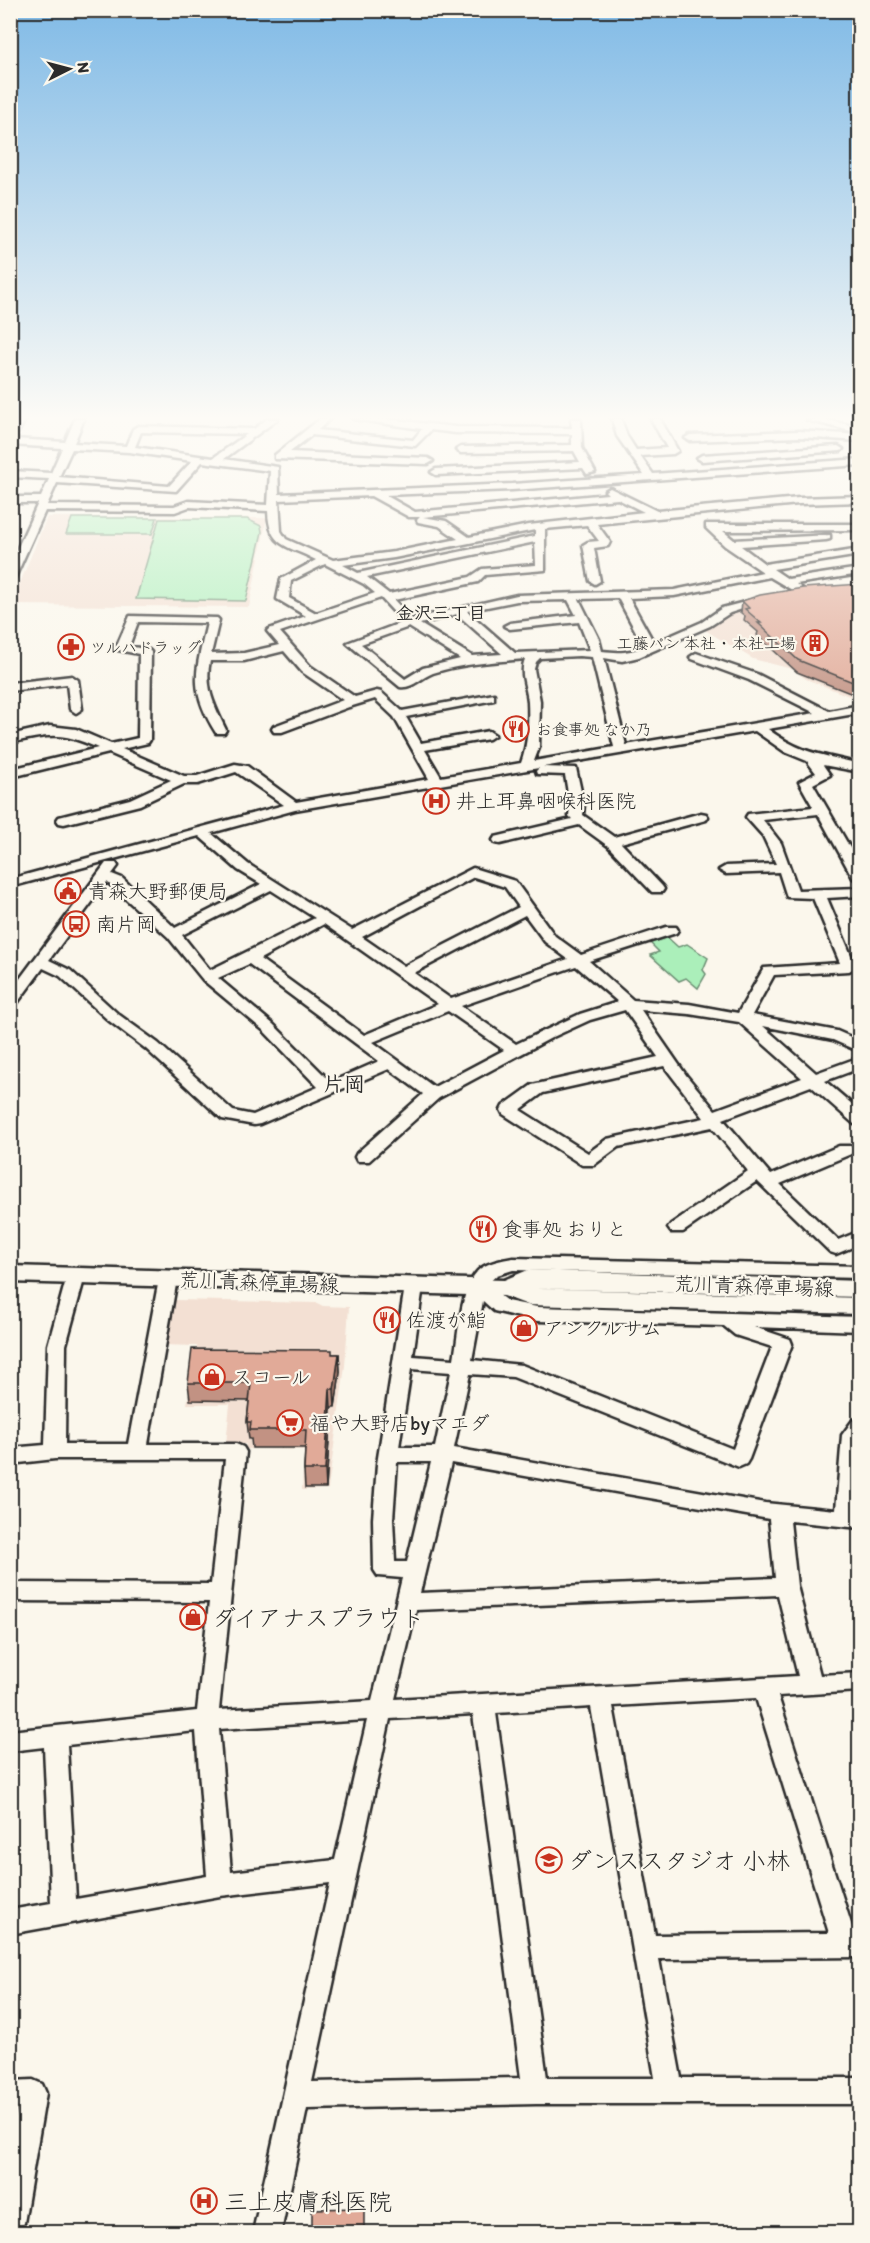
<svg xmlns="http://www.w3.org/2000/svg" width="870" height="2243" font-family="Itim,'Klee One',sans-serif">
	<rect width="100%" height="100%" fill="#fbf7ec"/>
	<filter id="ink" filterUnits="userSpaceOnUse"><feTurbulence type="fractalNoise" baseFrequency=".0167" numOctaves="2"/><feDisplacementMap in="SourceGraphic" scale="12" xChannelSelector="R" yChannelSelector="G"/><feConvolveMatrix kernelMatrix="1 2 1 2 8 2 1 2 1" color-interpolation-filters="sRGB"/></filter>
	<g filter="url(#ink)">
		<g fill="#f3e0d3">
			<path d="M47 517 267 518 249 607 11 605Z"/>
			<path d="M859 591V700L806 679 792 669 753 659 705 630 718 623 715 618 739 608Z"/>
			<path d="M176 1300 317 1303 323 1306 349 1307 345 1366 328 1489 302 1490 304 1450 246 1449V1444H226L230 1404H187L197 1346 161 1345 170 1303Z"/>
		</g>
		<g fill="#abefba" stroke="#6b8d72" stroke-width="1.5">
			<path d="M72 518H157L152 534H66Z"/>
			<path d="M159 519H247L261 526 262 532 246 601 136 599Z"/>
			<path d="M667 937 678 947 687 944 708 958 703 970 706 974 698 988 686 978 679 981 650 955 659 952 649 942Z"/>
		</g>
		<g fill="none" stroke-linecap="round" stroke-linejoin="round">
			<g stroke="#2b2b2b" stroke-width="5">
				<g id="minor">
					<path d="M17 419H26L14 439 65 442 75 419H84L74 443 126 446 133 429 138 426 254 429 267 419H278L224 459 278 467 279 494 512 484 644 475 617 436 612 419H621L627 436 636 450 667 448 651 419H660L678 451 673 454 640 456 653 474 860 459V465L512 490 385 495 415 512 608 494 605 491 610 488 657 511 799 498 860 496V502L799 504 597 524 610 542 608 546 594 548 600 581 595 584 590 581 583 545 588 542 599 541 587 525 545 529V570L485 575 478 582 394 600 412 619 517 595 674 590 763 572 725 546 706 528V524H860V530L723 531 734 540 830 535V539L826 540 741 546 765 564 860 549V555L773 569 788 579 860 568V574L796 584 810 594 804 597 770 577 674 596 629 598 654 643 702 622 722 608 764 597 770 600 730 613 710 626 639 657 622 661 604 658 626 745 815 713 749 680 692 659 690 657 696 653 757 674 829 711 860 705V713L768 729C801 754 821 754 860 764V772L823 765 830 775 813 784 860 865V882L853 878 818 814 763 820 781 843 798 890 860 888V896L827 898 856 967 849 971 774 975 752 1015 837 1031 860 1041V1052L833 1040 763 1026 816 1073 860 1057V1068L825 1081 860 1111V1125L854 1124 811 1086 723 1119 771 1175 839 1146H851L853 1150 851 1154 780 1184 838 1240 860 1231V1244L836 1254 830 1252 757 1181 683 1232H671L668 1228 671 1224 748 1171 712 1127 618 1147 594 1165H582L503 1114 501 1110 503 1106 532 1085 658 1057 625 1010 590 1020 553 1037 439 1098 369 1161H357L355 1157 357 1153 423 1094 389 1069 260 1124 254 1125 222 1119 146 1049 108 1020 60 976 43 968 15 1006 10 1007V992L106 863H116L118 866 112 874 122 878 175 928 261 884 238 870 199 836 10 887V879L284 805 236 772 198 784H184L140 805 64 824 59 823 57 820 59 817 130 799 171 780 109 753 16 776 11 775V769L98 748C59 731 51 734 10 743V735L50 726 76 729 111 744 138 738 139 654 118 650 116 648 130 616 217 618 219 620 211 654 244 653 279 645 267 631 269 629 306 616 277 599 281 579 316 560C288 545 269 548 268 511L189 507 175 512 45 511 15 578 10 581V565L38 503H10V497H41L49 479 10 477V471L51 473 62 448 10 445V430ZM141 432 247 434 213 458 135 447ZM72 449 129 452 192 461 169 486 59 477ZM202 462 270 471 268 505 188 501 174 506 47 505 57 483 176 491ZM371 496 409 517H420L417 520 418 522 439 526 458 539 394 552 333 560 286 539 281 531 279 500ZM618 499 644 512 529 525 469 537 446 521 423 517ZM535 530V536L358 573 343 565 394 558ZM535 542 536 565 482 569 470 577 389 594 367 577ZM325 564 364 584 375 593 316 613 289 598 291 581ZM381 598 403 622 347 643 400 687C412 689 422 677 433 673 463 663 494 662 525 659 519 674 527 687 528 702 529 722 528 744 521 763L441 777 425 750 489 739 495 735 489 731 421 743 406 717 494 700V694L402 711 381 692 377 691 355 697 310 666 280 632ZM618 598 644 647C629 653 618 653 602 651L599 639 579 599ZM568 600 576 615 510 623 504 626 510 629 579 622 590 650 515 653 467 611 517 601ZM457 614 502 654 472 656 420 624ZM138 622 207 623C196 671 188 688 216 733H224L226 730C215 707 204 687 210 661H244L284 651 302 672 343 700 274 726 272 729 274 732H282L349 707 375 699 394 717 429 779 296 802 247 766 235 764 197 776H184L122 749 148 743 150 740 151 652 149 650 129 646ZM409 627 460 659 423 668 405 679 361 644ZM579 656 592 657 614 747 534 761 539 748 540 701 534 669 536 662 540 658ZM755 731 785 752 807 761 816 773 799 782 813 807 748 814 746 817 763 836 776 864 726 866 719 870 726 874 779 872 787 897 813 898 840 963 764 968 738 1013 689 1004 633 1000 589 961 676 933 678 930 676 927H666L581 955 555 936 515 881 473 868 352 930 248 864 211 833 295 810 539 768 536 771 537 774 565 775 570 805 569 816 572 819 495 837 493 840 495 843 500 844 579 825 608 846 652 892H662L664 889 662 886 621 843 706 820 708 817 706 814 701 813 614 837 583 815 584 805 576 768 543 767ZM474 877 505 887 519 907 404 966 362 937ZM107 882 168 937 203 980 263 1030 318 1087 253 1115 233 1111 158 1043 118 1014 70 970 49 960ZM271 890 315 918 210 970 182 935ZM525 915 545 942 568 959 451 999 414 973ZM324 924 438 1004 364 1035 260 959ZM249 964 379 1061 331 1082 273 1024 218 978ZM576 966 618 1002 580 1014 516 1044 461 1006ZM641 1010 689 1014 739 1022 802 1078 715 1110 686 1075ZM448 1011 504 1050 434 1087 373 1042ZM664 1066 704 1118 607 1139 588 1153 520 1110 543 1093Z"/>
					<path d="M320 419H330L318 430 413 440 422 429 353 419H386L456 427 572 428 571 419H581L582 448 595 472 587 474 583 468 436 475 431 472 436 469 580 462 574 451 461 453 456 450 461 447 572 445V434L456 433 431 430 415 446 312 435 290 452 428 458 433 461 428 464 275 459V455Z"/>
					<path d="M823 419 858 427 860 429 855 432 807 420Z"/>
					<path d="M799 431 860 435V441L799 437 690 441 685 438 690 435Z"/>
					<path d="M838 446 843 449 841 451 702 461 697 458 702 455Z"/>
					<path d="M72 676 78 680 82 709 76 713 70 709 67 684 10 691V683Z"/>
					<path d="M513 1258 860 1266V1278L513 1270 497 1275 486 1285 507 1301 537 1307 860 1317V1331L754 1327 790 1339 792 1344 749 1459 746 1464 739 1467 513 1377 470 1374 454 1448 765 1503 836 1510 842 1435 853 1420 860 1418 857 1512H860V1528L790 1521 797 1586 820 1675 860 1673V1691L778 1696 854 1933H860V1957L659 1959 681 2078H860V2104H536L307 2109 281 2232H253L330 1883 220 1896 10 1934V1910L51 1903 44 1747 10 1751V1731L197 1711 209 1602 10 1601V1583L211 1584 225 1459H55L10 1464V1448L45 1445 48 1345 67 1276 70 1272 76 1270 82 1272 85 1276 66 1345 65 1444H128L159 1279 162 1275 168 1273 174 1275 177 1279 148 1444H236L243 1447 246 1452 219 1710 372 1701 402 1578 378 1576 374 1570 373 1519 377 1464 405 1286 408 1282 414 1280 420 1282 423 1286 413 1356 454 1359C459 1334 460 1284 481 1268 490 1262 502 1260 513 1258ZM483 1301 494 1311 537 1321 724 1326 735 1335 772 1347 733 1449 522 1365 472 1360ZM411 1369 451 1372 435 1447H399ZM397 1462H431L407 1562H395L393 1519ZM451 1463 769 1519 775 1578 420 1593ZM778 1595 798 1676 395 1699 416 1610ZM756 1698 829 1933 655 1935 613 1706ZM591 1707 655 2078H547L496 1713ZM473 1714 521 2078 312 2082 390 1719ZM367 1720 335 1860 231 1872 219 1729ZM196 1731 207 1876 76 1899 67 1745Z"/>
					<path d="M33 2080 42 2084 46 2093 24 2223 20 2232H10V2144L17 2107H10V2081Z"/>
				</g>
			</g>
			<g stroke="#2b2b2b" stroke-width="5">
				<path id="major" d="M10 1266 504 1280 528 1270 860 1281V1297L528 1288 860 1298V1314L528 1305 504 1296 10 1282Z"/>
			</g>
			<use href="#minor" fill="#fbf7ec" fill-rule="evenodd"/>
			<use href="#major" fill="#fbf7ec" fill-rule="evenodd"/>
		</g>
		<g fill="#c29283" stroke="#2b2b2b" stroke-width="1.5">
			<path d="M860 584V697L797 672 757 635 758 632 744 620 745 616 741 613 742 601Z"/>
			<path d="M332 1354H339L340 1372 335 1407H331L326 1488H305L304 1470 305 1448H252L251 1439H249L247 1422 249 1401 190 1400 188 1383Z"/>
		</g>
		<g fill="#9e776a" stroke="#2b2b2b" stroke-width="1.5">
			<path d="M339 1354 340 1372 335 1407 334 1389Z"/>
			<path d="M330 1389 331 1407 326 1488 325 1470Z"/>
		</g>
		<g fill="#e1aa98" stroke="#2b2b2b" stroke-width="1.5">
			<path d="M860 584V685L798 660 758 623H761L745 609 749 608 742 601 760 595 803 588Z"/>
			<path d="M192 1349 332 1350V1354H339L334 1389H330L325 1470H304L306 1430H250L251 1422H247L251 1383H188Z"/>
			<path d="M364 2208V2232H312V2209Z"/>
		</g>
	</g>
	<linearGradient id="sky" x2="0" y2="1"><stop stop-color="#80bae6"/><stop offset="0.57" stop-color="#fdfbf6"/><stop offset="1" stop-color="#fdfbf6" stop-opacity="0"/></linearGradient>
	<rect width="870" height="733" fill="url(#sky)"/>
	<defs>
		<g id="building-ring" transform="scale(1.35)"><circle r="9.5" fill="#fbf7ec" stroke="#c8321e" stroke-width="1.5"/><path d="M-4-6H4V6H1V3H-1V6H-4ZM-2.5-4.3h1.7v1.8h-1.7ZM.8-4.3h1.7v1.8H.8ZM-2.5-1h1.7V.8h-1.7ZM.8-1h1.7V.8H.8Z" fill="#c8321e"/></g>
		<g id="pharmacy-ring" transform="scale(1.35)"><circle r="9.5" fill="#fbf7ec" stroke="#c8321e" stroke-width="1.5"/><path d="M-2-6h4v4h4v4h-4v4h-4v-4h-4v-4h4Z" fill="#c8321e"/></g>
		<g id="restaurant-ring" transform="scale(1.35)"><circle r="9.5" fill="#fbf7ec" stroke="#c8321e" stroke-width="1.5"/><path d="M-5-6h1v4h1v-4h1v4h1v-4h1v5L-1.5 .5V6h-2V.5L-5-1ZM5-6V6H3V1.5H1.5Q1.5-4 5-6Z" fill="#c8321e"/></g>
		<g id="hospital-ring" transform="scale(1.35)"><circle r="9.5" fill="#fbf7ec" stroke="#c8321e" stroke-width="1.5"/><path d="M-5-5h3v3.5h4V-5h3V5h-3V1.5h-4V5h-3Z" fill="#c8321e"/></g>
		<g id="civic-ring" transform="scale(1.35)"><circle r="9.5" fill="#fbf7ec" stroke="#c8321e" stroke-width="1.5"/><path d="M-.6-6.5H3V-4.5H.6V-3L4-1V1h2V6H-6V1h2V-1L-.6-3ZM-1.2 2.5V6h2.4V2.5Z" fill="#c8321e"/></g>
		<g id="bus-ring" transform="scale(1.35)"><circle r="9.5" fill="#fbf7ec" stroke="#c8321e" stroke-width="1.5"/><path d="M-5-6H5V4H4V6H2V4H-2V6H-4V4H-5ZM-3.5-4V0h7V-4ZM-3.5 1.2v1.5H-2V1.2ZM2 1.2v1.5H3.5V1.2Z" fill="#c8321e"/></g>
		<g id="shop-ring" transform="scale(1.35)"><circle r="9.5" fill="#fbf7ec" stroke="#c8321e" stroke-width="1.5"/><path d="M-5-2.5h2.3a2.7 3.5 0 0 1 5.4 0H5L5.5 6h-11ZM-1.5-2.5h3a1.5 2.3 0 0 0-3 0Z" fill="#c8321e"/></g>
		<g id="supermarket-ring" transform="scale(1.35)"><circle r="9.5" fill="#fbf7ec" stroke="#c8321e" stroke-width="1.5"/><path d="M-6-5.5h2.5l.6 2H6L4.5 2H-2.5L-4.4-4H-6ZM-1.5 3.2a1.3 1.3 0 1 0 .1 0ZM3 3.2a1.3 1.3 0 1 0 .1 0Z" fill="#c8321e"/></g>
		<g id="school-ring" transform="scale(1.35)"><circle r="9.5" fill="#fbf7ec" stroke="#c8321e" stroke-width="1.5"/><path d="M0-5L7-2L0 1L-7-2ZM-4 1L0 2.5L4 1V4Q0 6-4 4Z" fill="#c8321e"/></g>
	</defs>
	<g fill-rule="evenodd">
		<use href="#building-ring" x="815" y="643"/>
		<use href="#pharmacy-ring" x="71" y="647"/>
		<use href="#restaurant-ring" x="516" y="729"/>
		<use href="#hospital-ring" x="436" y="801"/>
		<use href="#civic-ring" x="68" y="891"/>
		<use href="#bus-ring" x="76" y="924"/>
		<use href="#restaurant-ring" x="483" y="1229"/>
		<use href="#restaurant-ring" x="387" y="1320"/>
		<use href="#shop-ring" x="524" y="1328"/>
		<use href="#shop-ring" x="212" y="1377"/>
		<use href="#supermarket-ring" x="290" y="1423"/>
		<use href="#shop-ring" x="193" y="1617"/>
		<use href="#school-ring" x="549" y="1860"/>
		<use href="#hospital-ring" x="204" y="2201"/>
	</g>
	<g text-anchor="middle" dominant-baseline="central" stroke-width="4.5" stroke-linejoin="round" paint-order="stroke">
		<g font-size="16" fill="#2b2b2b" stroke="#fbf7ec" text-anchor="start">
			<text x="796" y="643" text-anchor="end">工藤パン 本社・本社工場</text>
			<text x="90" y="647">ツルハドラッグ</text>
			<text x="536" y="729">お食事処 なか乃</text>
		</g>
		<g font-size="18" font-weight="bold" fill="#2b2b2b" stroke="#fbf7ec">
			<text x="441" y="613">金沢三丁目</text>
		</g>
		<g font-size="20" fill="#2b2b2b" stroke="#fbf7ec" text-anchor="start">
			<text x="456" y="801">井上耳鼻咽喉科医院</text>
			<text x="88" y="891">青森大野郵便局</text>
			<text x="96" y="924">南片岡</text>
			<text x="502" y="1229">食事処 おりと</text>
			<text x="406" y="1320">佐渡が鮨</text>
			<text x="544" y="1328">アンクルサム</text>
			<text x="232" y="1377">スコール</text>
			<text x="310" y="1423">福や大野店byマエダ</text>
		</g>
		<g font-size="20" fill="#2b2b2b" stroke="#fbf7ec">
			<text transform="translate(259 1282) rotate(2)">荒川青森停車場線</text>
			<text transform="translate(754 1286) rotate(2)">荒川青森停車場線</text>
		</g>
		<g font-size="21" font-weight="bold" fill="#2b2b2b" stroke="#fbf7ec">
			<text x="344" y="1083">片岡</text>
		</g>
		<g font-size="24" fill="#2b2b2b" stroke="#fbf7ec" text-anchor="start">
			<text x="212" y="1617">ダイアナスプラウト</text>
			<text x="568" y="1860">ダンススタジオ 小林</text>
			<text x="224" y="2201">三上皮膚科医院</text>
		</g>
	</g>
	<rect width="870" height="2243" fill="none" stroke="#fbf7ec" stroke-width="36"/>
	<rect x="18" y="18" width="834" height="2207" fill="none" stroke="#2b2b2b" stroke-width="2" filter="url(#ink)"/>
	<g transform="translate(69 69) rotate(84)" stroke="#fbf7ec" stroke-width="4.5" paint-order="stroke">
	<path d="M0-4.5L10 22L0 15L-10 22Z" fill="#2b2b2b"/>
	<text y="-9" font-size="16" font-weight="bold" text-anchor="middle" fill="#2b2b2b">N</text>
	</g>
</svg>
